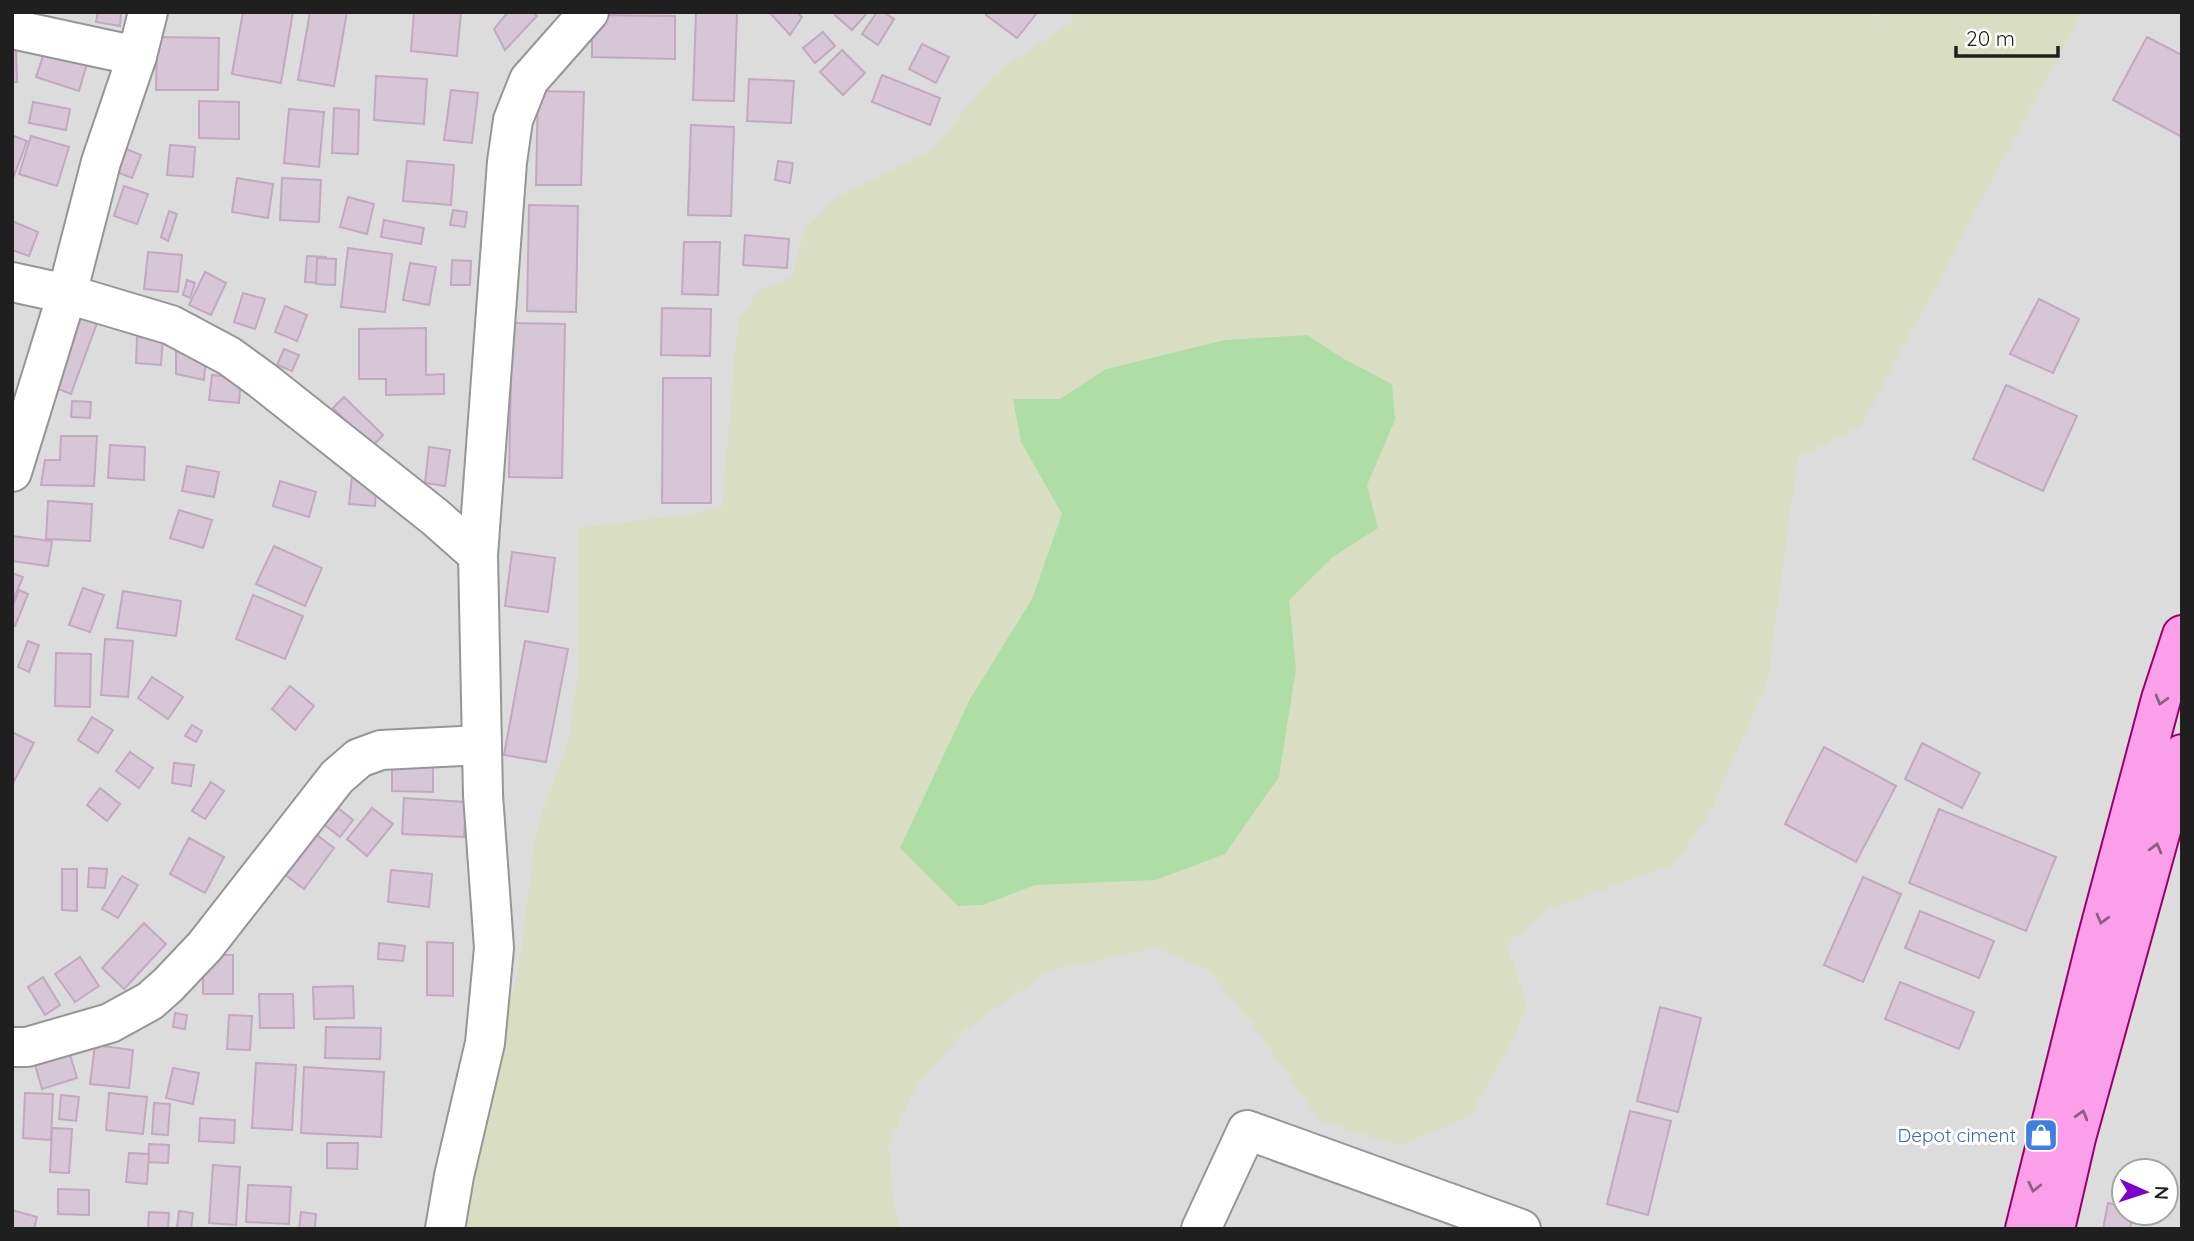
<svg xmlns="http://www.w3.org/2000/svg" width="2194" height="1241" font-family="Quicksand,sans-serif">
	<rect width="100%" height="100%" fill="#f0e5ed"/>
	<path fill="#dddcdd" fill-rule="evenodd" d="M12 12H2182V1229H12ZM2124 1171H2166V1213H2124Z"/>
	<path fill="#d9dec2" d="M1074 12H1871L1872 18 1885 12H2082L1861 426 1798 458 1767 682 1711 811 1675 864 1549 909 1507 944 1527 1004 1515 1034 1470 1117 1398 1146 1319 1120 1254 1026 1208 970 1156 948 1049 971 965 1030 917 1085 888 1146 894 1199 900 1229H460L482 1108 518 971 537 826 567 745 578 674 577 528 695 513 722 507 738 320 758 291 792 277 805 229 840 195 934 148 994 74 1072 22Z"/>
	<path fill="#aedda6" d="M1307 335 1344 359 1392 384 1395 420 1367 485 1378 528 1334 556 1289 600 1296 668 1279 777 1225 854 1155 880 1035 885 983 905 958 906 900 848 970 699 1032 599 1062 514 1021 442 1013 399H1060L1106 369 1225 340Z"/>
	<g fill="#d7c6d6" stroke="#c2a8c0" stroke-width="2">
		<path d="M98 12H121L120 26 96 22Z"/>
		<path d="M243 12H293L281 83 232 74Z"/>
		<path d="M310 12H347L334 86 298 80Z"/>
		<path d="M414 12H461L457 56 411 51Z"/>
		<path d="M508 12H533L537 16 505 50 494 29Z"/>
		<path d="M696 12 737 13 734 101 693 100Z"/>
		<path d="M769 12H797L802 17 790 35Z"/>
		<path d="M837 12H868L852 30 835 15Z"/>
		<path d="M877 12H884L894 19 878 45 862 34Z"/>
		<path d="M988 12H1034L1036 14 1017 38 986 15Z"/>
		<path d="M592 15 675 16V59L592 57Z"/>
		<path d="M823 32 835 46 815 63 803 48Z"/>
		<path d="M157 37 219 38 218 90H156Z"/>
		<path d="M2147 37 2182 55V137L2113 100Z"/>
		<path d="M47 44 89 57 79 91 36 77Z"/>
		<path d="M922 44 949 57 936 83 909 69Z"/>
		<path d="M16 47 17 82H12V48Z"/>
		<path d="M842 50 865 73 843 95 820 72Z"/>
		<path d="M882 75 940 98 930 125 872 102Z"/>
		<path d="M376 76 427 79 424 124 374 120Z"/>
		<path d="M749 79 794 81 791 123 747 121Z"/>
		<path d="M451 90 478 93 472 143 444 140Z"/>
		<path d="M538 91 584 92 581 185H536Z"/>
		<path d="M199 101 239 102V139L199 138Z"/>
		<path d="M33 102 70 109 66 130 29 123Z"/>
		<path d="M334 108 359 110 358 154 332 153Z"/>
		<path d="M289 109 324 112 319 167 284 163Z"/>
		<path d="M691 125 734 127 731 216 688 215Z"/>
		<path d="M14 136 27 141 12 181V141Z"/>
		<path d="M31 136 69 147 57 186 19 174Z"/>
		<path d="M117 145 141 155 132 178 107 168Z"/>
		<path d="M170 145 195 147 193 177 167 175Z"/>
		<path d="M407 161 454 165 451 205 403 201Z"/>
		<path d="M778 161 793 163 790 183 775 180Z"/>
		<path d="M237 178 273 184 268 218 232 212Z"/>
		<path d="M282 178 321 180 319 222 280 220Z"/>
		<path d="M124 186 148 194 137 224 114 216Z"/>
		<path d="M348 197 374 204 367 234 340 227Z"/>
		<path d="M529 205 578 206 576 312 527 311Z"/>
		<path d="M453 210 467 212 465 227 450 225Z"/>
		<path d="M169 211 177 214 168 241 161 237Z"/>
		<path d="M384 220 424 228 421 244 381 237Z"/>
		<path d="M12 221 38 232 29 256 12 250Z"/>
		<path d="M745 235 789 239 787 268 743 265Z"/>
		<path d="M684 242H720L718 295 682 294Z"/>
		<path d="M348 248 392 254 385 312 341 307Z"/>
		<path d="M148 252 182 255 178 292 144 289Z"/>
		<path d="M307 256 326 257 324 283 305 282Z"/>
		<path d="M317 258 336 259 335 285 316 284Z"/>
		<path d="M452 260 471 261 470 285H451Z"/>
		<path d="M410 263 436 267 429 305 403 300Z"/>
		<path d="M205 272 226 283 211 315 189 305Z"/>
		<path d="M187 280 195 283 190 298 183 295Z"/>
		<path d="M243 293 265 299 255 329 234 322Z"/>
		<path d="M2039 299 2079 319 2053 373 2010 354Z"/>
		<path d="M285 306 307 315 297 341 275 332Z"/>
		<path d="M662 308 711 309 710 356 661 355Z"/>
		<path d="M74 315 97 323 71 394 48 385Z"/>
		<path d="M512 323 565 324 562 478 509 477Z"/>
		<path d="M426 328V375L444 374V394L386 395V379H359V329Z"/>
		<path d="M137 337 163 338 161 365 136 363Z"/>
		<path d="M284 349 299 355 292 371 277 365Z"/>
		<path d="M176 351 206 357 204 380 176 374Z"/>
		<path d="M212 375 241 378 239 403 209 400Z"/>
		<path d="M663 378H711V503H662Z"/>
		<path d="M2006 385 2077 416 2043 491 1973 459Z"/>
		<path d="M344 397 383 435 372 447 333 408Z"/>
		<path d="M72 401 91 402 90 418 71 417Z"/>
		<path d="M61 436H97L94 486 41 485 45 460H60Z"/>
		<path d="M110 445 145 447 144 480 108 478Z"/>
		<path d="M429 447 450 450 445 486 425 483Z"/>
		<path d="M187 466 219 472 214 497 182 491Z"/>
		<path d="M352 476 377 478 375 506 349 504Z"/>
		<path d="M280 481 316 492 309 517 273 506Z"/>
		<path d="M48 501 92 504 90 541 46 539Z"/>
		<path d="M179 510 212 520 203 548 170 538Z"/>
		<path d="M12 536 52 541 48 566 12 561Z"/>
		<path d="M274 546 322 568 305 606 256 584Z"/>
		<path d="M512 552 555 558 548 612 505 606Z"/>
		<path d="M12 573 23 577 12 602Z"/>
		<path d="M83 588 104 595 90 632 69 625Z"/>
		<path d="M19 590 28 594 15 626 12 624V607Z"/>
		<path d="M123 591 181 601 176 636 117 628Z"/>
		<path d="M253 595 303 616 285 659 236 639Z"/>
		<path d="M105 639 133 641 128 697 101 695Z"/>
		<path d="M28 641 39 645 29 672 18 667Z"/>
		<path d="M525 641 568 649 546 762 504 755Z"/>
		<path d="M56 653 91 654 90 707 55 706Z"/>
		<path d="M152 677 183 697 168 719 138 698Z"/>
		<path d="M290 686 314 706 295 730 272 709Z"/>
		<path d="M92 717 113 730 98 753 78 740Z"/>
		<path d="M192 725 202 731 196 742 185 736Z"/>
		<path d="M12 732 34 743 14 781 12 780Z"/>
		<path d="M1922 743 1980 773 1962 808 1905 779Z"/>
		<path d="M1824 747 1896 786 1856 862 1785 824Z"/>
		<path d="M130 752 153 768 139 788 116 771Z"/>
		<path d="M392 753 433 754V792L392 791Z"/>
		<path d="M174 763 194 765 191 786 172 783Z"/>
		<path d="M211 782 224 791 205 819 192 811Z"/>
		<path d="M100 788 120 804 107 821 87 805Z"/>
		<path d="M404 798 466 802 464 837 402 834Z"/>
		<path d="M329 801 353 820 340 837 316 818Z"/>
		<path d="M372 808 393 824 367 856 347 839Z"/>
		<path d="M1939 809 2056 857 2026 931 1909 883Z"/>
		<path d="M305 826 334 848 304 889 275 867Z"/>
		<path d="M189 838 224 857 205 893 170 874Z"/>
		<path d="M89 868 107 869 105 888 88 887Z"/>
		<path d="M62 869H77V911L62 910Z"/>
		<path d="M391 870 432 874 429 907 388 902Z"/>
		<path d="M122 876 138 885 118 918 102 909Z"/>
		<path d="M1863 877 1901 894 1863 982 1824 965Z"/>
		<path d="M1920 911 1994 941 1979 978 1905 948Z"/>
		<path d="M144 923 166 944 124 989 102 968Z"/>
		<path d="M427 942 453 943V996L427 995Z"/>
		<path d="M379 943 405 946 403 961 378 959Z"/>
		<rect x="203" y="955" width="30" height="39"/>
		<path d="M80 957 99 986 75 1002 55 974Z"/>
		<path d="M43 977 60 1005 45 1015 28 987Z"/>
		<path d="M1900 982 1974 1012 1959 1049 1885 1019Z"/>
		<path d="M353 986 354 1018 314 1019 313 987Z"/>
		<path d="M259 994H293L294 1028H260Z"/>
		<path d="M1660 1007 1701 1018 1678 1112 1637 1101Z"/>
		<path d="M175 1013 187 1015 185 1029 173 1027Z"/>
		<path d="M229 1015 252 1016 250 1050 227 1049Z"/>
		<path d="M326 1027 381 1028 380 1059 325 1058Z"/>
		<path d="M95 1045 133 1050 129 1088 90 1084Z"/>
		<path d="M68 1048 77 1078 42 1089 33 1058Z"/>
		<path d="M256 1063 296 1065 292 1130 252 1128Z"/>
		<path d="M304 1067 384 1072 381 1137 301 1133Z"/>
		<path d="M173 1068 199 1073 193 1104 166 1098Z"/>
		<path d="M25 1093 53 1094 51 1140 23 1138Z"/>
		<path d="M109 1093 147 1097 143 1134 106 1130Z"/>
		<path d="M61 1095 79 1097 76 1121 59 1119Z"/>
		<path d="M154 1103 170 1104 168 1135 152 1134Z"/>
		<path d="M1630 1111 1671 1121 1648 1215 1607 1204Z"/>
		<path d="M200 1118 235 1120 234 1143 199 1141Z"/>
		<path d="M52 1128 72 1129 69 1173 50 1172Z"/>
		<path d="M327 1143H358L357 1169 327 1168Z"/>
		<path d="M149 1144 169 1145 168 1163 148 1162Z"/>
		<path d="M129 1153 149 1154 147 1184 126 1182Z"/>
		<path d="M213 1165 240 1167 236 1225 209 1223Z"/>
		<path d="M248 1185 291 1187 289 1224 246 1222Z"/>
		<path d="M58 1189 89 1190V1215L58 1214Z"/>
		<path d="M2108 1203 2124 1207V1213H2133L2130 1229H2103Z"/>
		<path d="M12 1210 37 1217 34 1229H12Z"/>
		<path d="M179 1211 193 1213 191 1229 177 1228Z"/>
		<path d="M149 1212 169 1213 168 1229H148Z"/>
		<path d="M301 1212 316 1214 315 1229H299Z"/>
	</g>
	<g fill="none" stroke-linecap="round" stroke-linejoin="round">
		<g stroke="#969696" stroke-width="42">
			<g id="minor">
				<path d="M148 12 137 56 101 162 67 294 171 325 229 356 262 380 435 517 478 555 483 795 494 948 485 1043 454 1176 445 1229"/>
				<path d="M12 29 137 56"/>
				<path d="M12 282 67 294 12 472"/>
				<path d="M478 555 507 162 513 120 529 80 589 12"/>
				<path d="M12 1047H27L110 1023 150 1001 168 985 205 946 337 777 359 758 381 750 482 745"/>
				<path d="M1201 1229 1247 1130 1521 1229"/>
			</g>
		</g>
		<g stroke="#9a006d" stroke-width="42">
			<g id="major">
				<path d="M2025 1229 2097 939 2161 699 2182 635"/>
				<path d="M2055 1229 2076 1138 2182 754"/>
			</g>
		</g>
		<use href="#minor" stroke="#fff" stroke-width="38"/>
		<use href="#major" stroke="#fc9fea" stroke-width="38"/>
	</g>
	<defs><path id="oneway-chevron" d="M-2-3.5L2.5 0L-2 3.5" fill="none" stroke-width="1.6" stroke-linecap="round" stroke-linejoin="round" transform="scale(1.75)"/></defs>
	<g stroke="#8e5f84">
		<use href="#oneway-chevron" transform="translate(2161 700) rotate(106)"/>
		<use href="#oneway-chevron" transform="translate(2156 848) rotate(-75)"/>
		<use href="#oneway-chevron" transform="translate(2102 919) rotate(105)"/>
		<use href="#oneway-chevron" transform="translate(2082 1115) rotate(-74)"/>
		<use href="#oneway-chevron" transform="translate(2034 1187) rotate(103)"/>
	</g>
	<defs>
		<g id="shop-square" transform="scale(1.75)"><rect x="-9" y="-9" width="18" height="18" rx="4" fill="#3f7fe0" stroke="#fff"/><path d="M-5-2.5h2.3a2.7 3.5 0 0 1 5.4 0H5L5.5 6h-11ZM-1.5-2.5h3a1.5 2.3 0 0 0-3 0Z" fill="#fff"/></g>
	</defs>
	<g fill-rule="evenodd">
		<use href="#shop-square" x="2041" y="1135"/>
	</g>
	<g text-anchor="middle" dominant-baseline="central" stroke-width="6" stroke-linejoin="round" paint-order="stroke">
		<g font-size="19" fill="#366cbe" stroke="#fff" text-anchor="end">
			<text x="2016" y="1135">Depot ciment</text>
		</g>
	</g>
	<rect width="2194" height="1241" fill="none" stroke="#1f1f1f" stroke-width="28"/>
	<g transform="translate(2145 1192) rotate(93)"><circle r="33" fill="#ffffff" stroke="#a5a5a5" stroke-width="2"/>
	<path d="M0-5L12 26L0 18L-12 26Z" fill="#8001ce"/>
	<text y="-10" font-size="19" font-weight="bold" text-anchor="middle" fill="#1f1f1f">N</text>
	</g>
	<path d="M1956 46v10h102v-10" fill="none" stroke="#1f1f1f" stroke-width="3.5"/>
	<text x="1966" y="46" font-size="21" fill="#1f1f1f" stroke="#ffffff" stroke-width="5" paint-order="stroke">20 m</text>
</svg>
